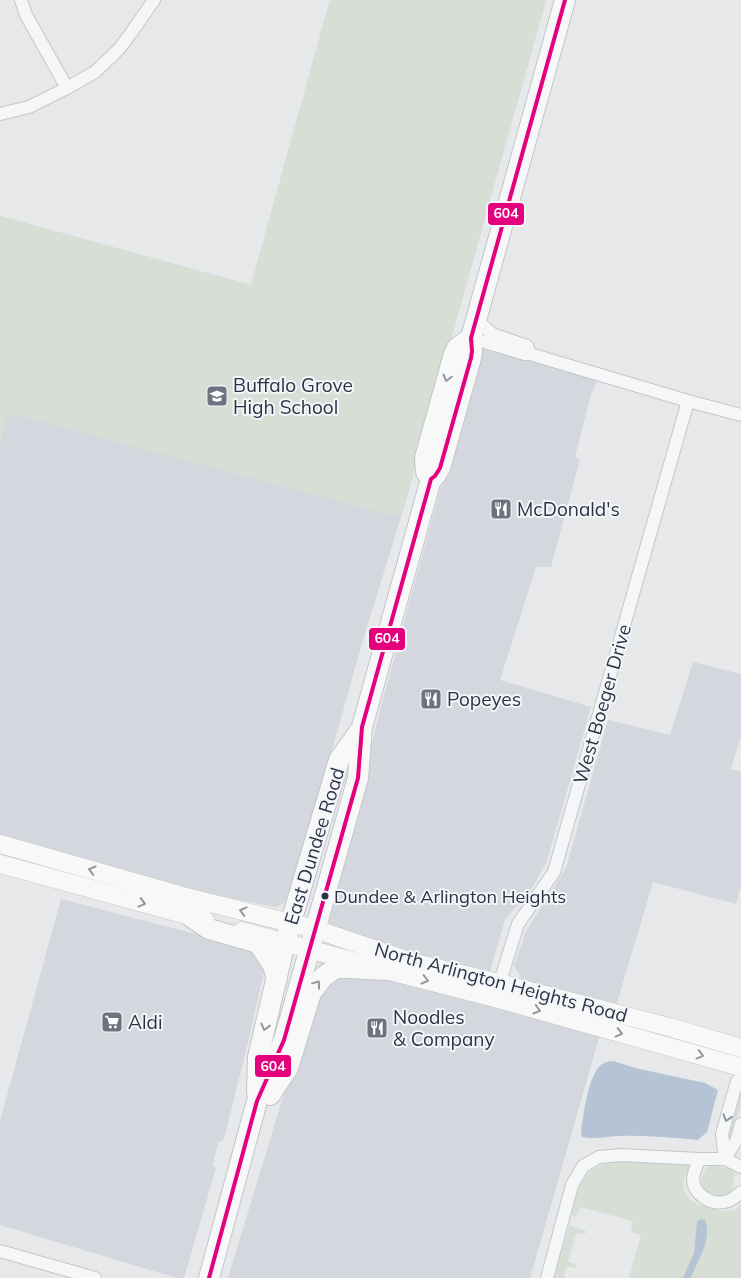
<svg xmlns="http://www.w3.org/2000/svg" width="741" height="1278" font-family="Mulish,sans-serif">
	<rect width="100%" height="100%" fill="#e6e8ea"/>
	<g fill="#d4d7dd">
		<path d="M330 0H546L404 507 362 643 293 890 291 896 286 902 276 907 269 906 210 894 0 838V216L251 285Z"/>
		<path d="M479 348 597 380 591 394 575 457 580 459 551 567H536L500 680 591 707 547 861 532 888 505 920 481 1001 600 1034 530 1278H228L305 1024 380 710Z"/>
		<path d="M693 662 741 674V736L731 769 741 772V886L736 904 653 882 616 1006 524 983 514 966 526 931 566 868 608 720 670 735Z"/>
		<path d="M61 899 253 949 261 958 264 972 249 1038 224 1139 218 1143 213 1165 216 1168 184 1278H177L0 1225V1121Z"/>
	</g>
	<g fill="#d6ded6">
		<path d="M330 0H546L402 513 393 516 20 416 7 418 0 444V216L251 285Z"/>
		<path d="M741 1086V1105L731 1141 730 1142 727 1139Z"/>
		<path d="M611 1162H684L689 1164 692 1167 691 1172H687C680 1183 683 1196 695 1203 701 1206 708 1207 714 1209 718 1210 722 1211 726 1211 732 1211 737 1209 741 1205V1278H629L641 1235 631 1232 633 1221 580 1207 576 1217 573 1216 572 1213C579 1187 581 1168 611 1162Z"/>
		<path d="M710 1165C719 1166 729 1167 735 1173L731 1193 723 1197 704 1192 700 1187C702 1179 703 1168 710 1165Z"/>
		<path d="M569 1226 585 1230 586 1233 584 1234 576 1233 568 1262 575 1264 576 1267 574 1268 567 1266 564 1278H554Z"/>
	</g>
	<g fill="#b4c4d5">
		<path d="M614 1061 635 1068 705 1083 718 1090 707 1132 698 1140C673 1138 647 1135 621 1136 608 1136 595 1140 582 1137L581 1131C584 1113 588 1075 602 1064 605 1062 610 1061 614 1061Z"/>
		<path d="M701 1219 705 1220C713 1240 697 1260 691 1278H683L694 1253 697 1221Z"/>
	</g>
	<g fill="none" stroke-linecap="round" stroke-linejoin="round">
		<g stroke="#c4c6c8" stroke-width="14">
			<g id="street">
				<path d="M21 0 26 15 67 88"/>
				<path d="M0 114 29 107 67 88 95 72 119 49 131 33 154 0"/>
				<path d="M476 319 492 334 527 346 529 351"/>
				<path d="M471 338 525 354H530L688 401 741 415"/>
				<path d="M497 991 518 924 554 872 688 401"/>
				<path d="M699 1159C697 1165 694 1172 693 1179 693 1194 711 1205 724 1202 731 1201 736 1197 741 1192"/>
				<path d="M725 1159 722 1134 737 1081 741 1078"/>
				<path d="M725 1159 737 1139 741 1124"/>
				<path d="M0 1251 95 1278"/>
				<path d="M547 1278 572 1185 583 1166 599 1157 621 1155 699 1159H725L741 1167"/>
			</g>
		</g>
		<g stroke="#c4c6c8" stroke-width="19">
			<g id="secondary">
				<path d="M0 844 186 897 315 929 415 963 499 983 669 1027 741 1048"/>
				<path d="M0 864 205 920"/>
				<path d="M242 931 386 970 495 998 741 1067"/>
			</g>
		</g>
		<g stroke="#c2c5c8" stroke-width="22">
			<g id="primary">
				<path d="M431 479 426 472 425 458 454 354 457 348 471 338"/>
				<path d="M191 917 209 929 258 943 273 965 277 979"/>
				<path d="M257 1092 258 1057 285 942 339 760 361 729"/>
				<path d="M270 1095 288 1068 311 993 323 977 336 968H349L386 970"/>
				<path d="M209 1278 257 1101 284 1040 358 778 362 727 431 479 435 476 440 468 471 358 472 351 471 338 565 0"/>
			</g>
		</g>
		<use href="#street" stroke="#f5f6f7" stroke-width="12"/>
		<use href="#secondary" stroke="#f8f8f8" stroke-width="18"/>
		<use href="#primary" stroke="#f8f8f8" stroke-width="20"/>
		<g stroke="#f4f6f9" stroke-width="8">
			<path id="bus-1" d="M209 1278 257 1101 284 1040 358 778 362 727 431 479 435 476 440 468 471 358 472 351 471 338 565 0"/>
		</g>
		<use href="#bus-1" stroke="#e5007d" stroke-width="4"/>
	</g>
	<defs><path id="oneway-chevron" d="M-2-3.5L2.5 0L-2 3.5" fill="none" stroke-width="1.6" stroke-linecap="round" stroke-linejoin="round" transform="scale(1.25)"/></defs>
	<g stroke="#92969e">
		<use href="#oneway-chevron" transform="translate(447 378) rotate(105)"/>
		<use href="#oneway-chevron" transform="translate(92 870) rotate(-164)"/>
		<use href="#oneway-chevron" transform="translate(142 903) rotate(15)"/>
		<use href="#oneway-chevron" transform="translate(243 911) rotate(-166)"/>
		<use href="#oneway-chevron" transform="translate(425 980) rotate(14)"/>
		<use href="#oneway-chevron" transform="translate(317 984) rotate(-53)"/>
		<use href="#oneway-chevron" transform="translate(537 1010) rotate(16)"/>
		<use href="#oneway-chevron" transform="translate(265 1027) rotate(104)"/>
		<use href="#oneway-chevron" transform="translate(619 1033) rotate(15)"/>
		<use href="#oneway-chevron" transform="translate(700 1055) rotate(15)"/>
	</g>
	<use stroke="#90959e" href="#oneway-chevron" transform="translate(727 1118) rotate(107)"/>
	<defs>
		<g id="school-square" transform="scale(1.125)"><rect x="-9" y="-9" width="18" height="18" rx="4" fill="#6c737f" stroke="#f4f6f9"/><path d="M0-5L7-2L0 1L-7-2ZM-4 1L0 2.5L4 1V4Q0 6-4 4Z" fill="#fff"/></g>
		<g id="restaurant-square" transform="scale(1.125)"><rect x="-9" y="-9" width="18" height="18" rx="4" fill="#6c737f" stroke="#f4f6f9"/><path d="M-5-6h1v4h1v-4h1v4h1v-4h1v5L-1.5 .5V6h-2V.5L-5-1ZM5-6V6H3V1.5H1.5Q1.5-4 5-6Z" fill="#fff"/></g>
		<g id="supermarket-square" transform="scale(1.125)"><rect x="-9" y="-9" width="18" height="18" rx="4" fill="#6c737f" stroke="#f4f6f9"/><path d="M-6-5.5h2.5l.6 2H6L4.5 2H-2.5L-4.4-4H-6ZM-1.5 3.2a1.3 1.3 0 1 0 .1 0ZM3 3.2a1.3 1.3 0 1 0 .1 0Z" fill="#fff"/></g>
	</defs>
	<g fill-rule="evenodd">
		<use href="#school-square" x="217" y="396"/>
		<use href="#restaurant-square" x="501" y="509"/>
		<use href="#restaurant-square" x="431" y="699"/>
		<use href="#supermarket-square" x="112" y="1022"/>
		<use href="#restaurant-square" x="377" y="1028"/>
	</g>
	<circle fill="#2b3445" stroke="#f4f6f9" stroke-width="2" cx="325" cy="896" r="4.5"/>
	<g text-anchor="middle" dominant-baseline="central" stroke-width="4" stroke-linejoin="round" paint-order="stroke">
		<g font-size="18" fill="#2b3445" stroke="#f4f6f9" text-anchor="start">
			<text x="334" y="896">Dundee &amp; Arlington Heights</text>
		</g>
		<g font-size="19" fill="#2b3445" stroke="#f4f6f9" text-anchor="start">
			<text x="233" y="385">Buffalo Grove<tspan x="233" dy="22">High School</tspan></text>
			<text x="517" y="509">McDonald's</text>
			<text x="447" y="699">Popeyes</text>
			<text x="393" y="1017">Noodles<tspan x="393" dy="22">&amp; Company</tspan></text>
			<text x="128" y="1022">Aldi</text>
		</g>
		<g font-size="19" fill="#2b3445" stroke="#f4f6f9">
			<text transform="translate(602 704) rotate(-74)">West Boeger Drive</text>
			<text transform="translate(314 846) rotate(-73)">East Dundee Road</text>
			<text transform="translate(501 982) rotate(15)">North Arlington Heights Road</text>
		</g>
	</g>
	<g stroke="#f4f6f9" stroke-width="2">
		<rect x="487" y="202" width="38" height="24" rx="5" fill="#e5007d"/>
		<rect x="368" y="627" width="38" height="24" rx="5" fill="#e5007d"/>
		<rect x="254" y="1054" width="38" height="24" rx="5" fill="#e5007d"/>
	</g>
	<g font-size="14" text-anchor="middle" font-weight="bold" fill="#fff">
		<text x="506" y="218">604</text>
		<text x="387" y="643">604</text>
		<text x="273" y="1071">604</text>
	</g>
</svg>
